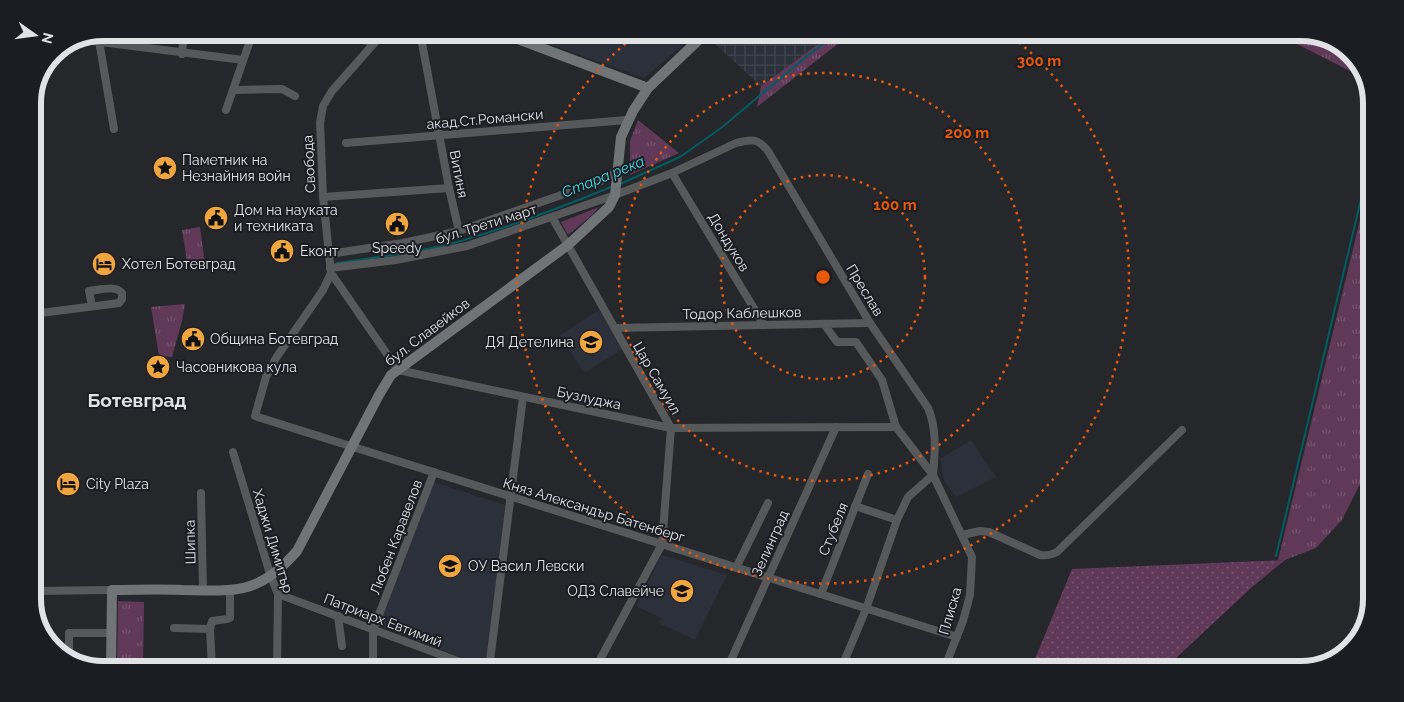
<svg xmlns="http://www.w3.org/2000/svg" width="1404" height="702" font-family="Raleway,sans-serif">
	<defs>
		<pattern id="industrial-grid" width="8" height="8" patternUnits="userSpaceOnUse" patternTransform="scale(1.25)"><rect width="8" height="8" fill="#2c303a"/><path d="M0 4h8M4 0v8" fill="none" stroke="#40444d"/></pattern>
		<pattern id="grass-tufts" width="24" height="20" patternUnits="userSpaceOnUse" patternTransform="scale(1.25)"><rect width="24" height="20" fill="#603858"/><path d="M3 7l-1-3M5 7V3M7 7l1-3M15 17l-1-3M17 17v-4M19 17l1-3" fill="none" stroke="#765470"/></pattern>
		<pattern id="garden-dots" width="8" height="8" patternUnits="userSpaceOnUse" patternTransform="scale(1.25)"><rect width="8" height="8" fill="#603858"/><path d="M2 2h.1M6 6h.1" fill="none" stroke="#765470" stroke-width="1.8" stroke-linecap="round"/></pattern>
	</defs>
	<rect width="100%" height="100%" fill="#25272b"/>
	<g fill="#2c303a">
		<path d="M519 33H676L685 43 644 78Z"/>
		<path d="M599 310 623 349 584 373 560 335Z"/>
		<path d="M971 440 996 477 956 497 944 481 940 459Z"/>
		<path d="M434 482 505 505 486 667 378 626Z"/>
		<path d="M662 555 727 575 695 640 659 623 661 618 636 606Z"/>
	</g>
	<path fill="url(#industrial-grid)" d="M725 33V32L833 33 761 86 714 43Z"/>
	<g fill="url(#grass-tufts)">
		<path d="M833 33H852L757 107 761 86Z"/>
		<path d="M1275 33H1301L1332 40 1359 64 1364 78Z"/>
		<path d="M638 120 679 153 630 175V141Z"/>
		<path d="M1371 174V477L1359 486 1342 520 1316 548 1285 560H1278Z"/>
		<path d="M599 207 592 215 568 235 561 222Z"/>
		<path d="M200 227 205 265 188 267 182 230Z"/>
		<path d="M185 304 182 321 172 357 159 356 151 307Z"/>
		<path d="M118 601 144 602 143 669H117Z"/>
	</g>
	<path fill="url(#garden-dots)" d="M1285 560 1251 588 1177 657 1171 669H1053L1035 659 1072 569Z"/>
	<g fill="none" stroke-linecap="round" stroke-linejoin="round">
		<g stroke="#015c64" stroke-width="2">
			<path d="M1319 37 1341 48"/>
			<path d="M1346 52 1353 65 1362 70"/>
			<path d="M620 184 680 157 721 128 807 56 839 32"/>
			<path d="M337 263C378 257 421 252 461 241 512 226 562 207 611 187"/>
			<path d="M1276 556 1371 157"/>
		</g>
		<g stroke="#56585a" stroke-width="8">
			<path d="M335 32 374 43"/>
			<path d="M384 32 332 91 323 106 320 123 321 145 323 197 331 273 323 290 276 358 266 377 255 416 957 637"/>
			<path d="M420 32 449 188 459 231"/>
			<path d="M98 35 114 129"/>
			<path d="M85 40 243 60"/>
			<path d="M182 54 184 32"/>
			<path d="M233 90 282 89 295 96"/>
			<path d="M226 110 253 32"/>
			<path d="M346 143 627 120"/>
			<path d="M672 173 764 325"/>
			<path d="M323 197 449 188"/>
			<path d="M552 217 671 428 662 544 595 669"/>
			<path d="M329 254 403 243 459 231 601 181 618 171"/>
			<path d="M330 268 396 260 467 246 615 195 672 173 736 143C751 139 758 138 768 151L870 323 928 408C937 428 935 453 933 475"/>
			<path d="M331 273 398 370 671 428 896 427"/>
			<path d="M33 314 119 303 122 299V293C115 285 99 290 89 291L92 306"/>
			<path d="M824 324 837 342H856L882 380 896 427 933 475 972 557 970 595 963 621 944 669"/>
			<path d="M615 328 870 323"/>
			<path d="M233 452 271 577 278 594 277 669"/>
			<path d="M201 493 203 590"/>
			<path d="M855 506 897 520"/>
			<path d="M962 535 980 531 989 532 1040 555C1046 556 1051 555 1057 552L1182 430"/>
			<path d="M736 568 768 503"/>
			<path d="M33 591 112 590"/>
			<path d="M278 594 479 669"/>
			<path d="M821 594 868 474"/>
			<path d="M338 616 342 646"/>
			<path d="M37 618 39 591"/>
			<path d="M174 628 210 629 212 669"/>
			<path d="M210 629 212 621 227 619 230 618V591"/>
			<path d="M69 660V633H111"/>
			<path d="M373 669V630L434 472"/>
			<path d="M489 669 523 397"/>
			<path d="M727 669 836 427"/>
			<path d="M841 669 866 609 897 520 908 497 933 475"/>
		</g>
		<g stroke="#707476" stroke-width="10">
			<path d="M499 32 648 88"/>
			<path d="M111 669 112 590C135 590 159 589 182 590 236 591 259 595 297 551L379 395 391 375 568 245 609 207 615 195 621 137 633 111 648 88 707 32"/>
		</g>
	</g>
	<g fill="none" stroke="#e8590c" stroke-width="2.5" stroke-dasharray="2.5 5">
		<circle cx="823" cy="277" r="102"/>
		<circle cx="823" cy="277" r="204"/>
		<path d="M1007 33A306 306 0 1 1 639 33"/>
	</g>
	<defs>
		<g id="sight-disc" transform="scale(1.25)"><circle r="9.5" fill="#f0a63f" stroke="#1c1d22"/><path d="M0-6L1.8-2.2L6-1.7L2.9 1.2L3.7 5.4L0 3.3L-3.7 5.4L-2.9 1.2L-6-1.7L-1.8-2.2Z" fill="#111"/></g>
		<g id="civic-disc" transform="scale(1.25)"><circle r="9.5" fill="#f0a63f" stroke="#1c1d22"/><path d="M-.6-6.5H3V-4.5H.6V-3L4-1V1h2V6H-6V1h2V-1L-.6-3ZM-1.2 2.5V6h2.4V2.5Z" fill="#111"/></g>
		<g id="hotel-disc" transform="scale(1.25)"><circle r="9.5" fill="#f0a63f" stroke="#1c1d22"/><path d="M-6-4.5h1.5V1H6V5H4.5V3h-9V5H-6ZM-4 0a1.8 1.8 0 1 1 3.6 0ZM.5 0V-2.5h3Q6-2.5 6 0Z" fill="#111"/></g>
		<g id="school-disc" transform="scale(1.25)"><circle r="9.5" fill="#f0a63f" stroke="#1c1d22"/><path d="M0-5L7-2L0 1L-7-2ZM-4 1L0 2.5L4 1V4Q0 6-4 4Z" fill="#111"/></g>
	</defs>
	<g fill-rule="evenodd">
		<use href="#sight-disc" x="165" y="168"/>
		<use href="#civic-disc" x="216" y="218"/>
		<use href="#civic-disc" x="397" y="224"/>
		<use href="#civic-disc" x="282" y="251"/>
		<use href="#hotel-disc" x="104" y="264"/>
		<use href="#civic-disc" x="193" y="339"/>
		<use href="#school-disc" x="591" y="342"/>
		<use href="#sight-disc" x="158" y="367"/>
		<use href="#hotel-disc" x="68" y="484"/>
		<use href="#school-disc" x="450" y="566"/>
		<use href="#school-disc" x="682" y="591"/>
	</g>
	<g text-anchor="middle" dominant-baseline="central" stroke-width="4" stroke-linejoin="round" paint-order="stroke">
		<g font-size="14" fill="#e1e2e5" stroke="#1c1d22">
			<text transform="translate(485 119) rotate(-5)">акад.Ст.Романски</text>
			<text transform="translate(309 164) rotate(-93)">Свобода</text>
			<text transform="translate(459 174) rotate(79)">Витиня</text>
			<text transform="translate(486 224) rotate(-17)">бул. Трети март</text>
			<text transform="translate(729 242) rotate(59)">Дондуков</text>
			<text transform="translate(865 290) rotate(59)">Преслав</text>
			<text transform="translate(742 313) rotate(-1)">Тодор Каблешков</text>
			<text transform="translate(427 332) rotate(-37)">бул. Славейков</text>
			<text transform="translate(657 378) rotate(60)">Цар Самуил</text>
			<text transform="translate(589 398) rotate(12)">Бузлуджа</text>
			<text transform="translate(594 510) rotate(17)">Княз Александър Батенберг</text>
			<text transform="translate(833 529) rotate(-68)">Стубеля</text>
			<text transform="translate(396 537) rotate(-69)">Любен Каравелов</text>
			<text transform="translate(273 541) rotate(73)">Хаджи Димитър</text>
			<text transform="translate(190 542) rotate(-91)">Шипка</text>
			<text transform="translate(770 543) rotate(-66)">Зелинград</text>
			<text transform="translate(950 611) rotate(-74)">Плиска</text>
			<text transform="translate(383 620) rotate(21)">Патриарх Евтимий</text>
		</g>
		<g font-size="14" fill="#e1e2e5" stroke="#1c1d22" text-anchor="start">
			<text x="182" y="160">Паметник на<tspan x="182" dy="16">Незнайния войн</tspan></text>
			<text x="234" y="210">Дом на науката<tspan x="234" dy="16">и техниката</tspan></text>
			<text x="397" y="248" text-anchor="middle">Speedy</text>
			<text x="300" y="251">Еконт</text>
			<text x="122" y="264">Хотел Ботевград</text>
			<text x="210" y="339">Община Ботевград</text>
			<text x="574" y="342" text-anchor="end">ДЯ Детелина</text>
			<text x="176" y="367">Часовникова кула</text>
			<text x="86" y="484">City Plaza</text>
			<text x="468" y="566">ОУ Васил Левски</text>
			<text x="664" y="591" text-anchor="end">ОДЗ Славейче</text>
		</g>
		<g font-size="15" font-style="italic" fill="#45d8e7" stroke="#1c1d22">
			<text transform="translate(603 177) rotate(-22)">Стара река</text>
		</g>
		<g font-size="19" font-weight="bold" fill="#e1e2e5" stroke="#1c1d22">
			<text x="137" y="400">Ботевград</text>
		</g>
	</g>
	<path d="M0 0H1404V702H0ZM103 41H1301A62 62 0 0 1 1363 103V599A62 62 0 0 1 1301 661H103A62 62 0 0 1 41 599V103A62 62 0 0 1 103 41Z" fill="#1c1d22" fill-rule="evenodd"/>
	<path fill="none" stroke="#e1e2e5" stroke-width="6" d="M103 41H1301A62 62 0 0 1 1363 103V599A62 62 0 0 1 1301 661H103A62 62 0 0 1 41 599V103A62 62 0 0 1 103 41Z"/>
	<circle cx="823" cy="277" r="8" fill="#e8590c" stroke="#1c1d22" stroke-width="2.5"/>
	<g font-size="15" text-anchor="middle" font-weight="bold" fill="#e8590c" stroke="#1c1d22" stroke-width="4" stroke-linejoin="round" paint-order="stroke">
		<text x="1039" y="66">300 m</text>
		<text x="967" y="138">200 m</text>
		<text x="895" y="210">100 m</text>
	</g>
	<g transform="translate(35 35) rotate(104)" stroke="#1c1d22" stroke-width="4" paint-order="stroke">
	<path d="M0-4L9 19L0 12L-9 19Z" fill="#e1e2e5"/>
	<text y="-8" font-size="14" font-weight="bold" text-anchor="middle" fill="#e1e2e5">N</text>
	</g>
</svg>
